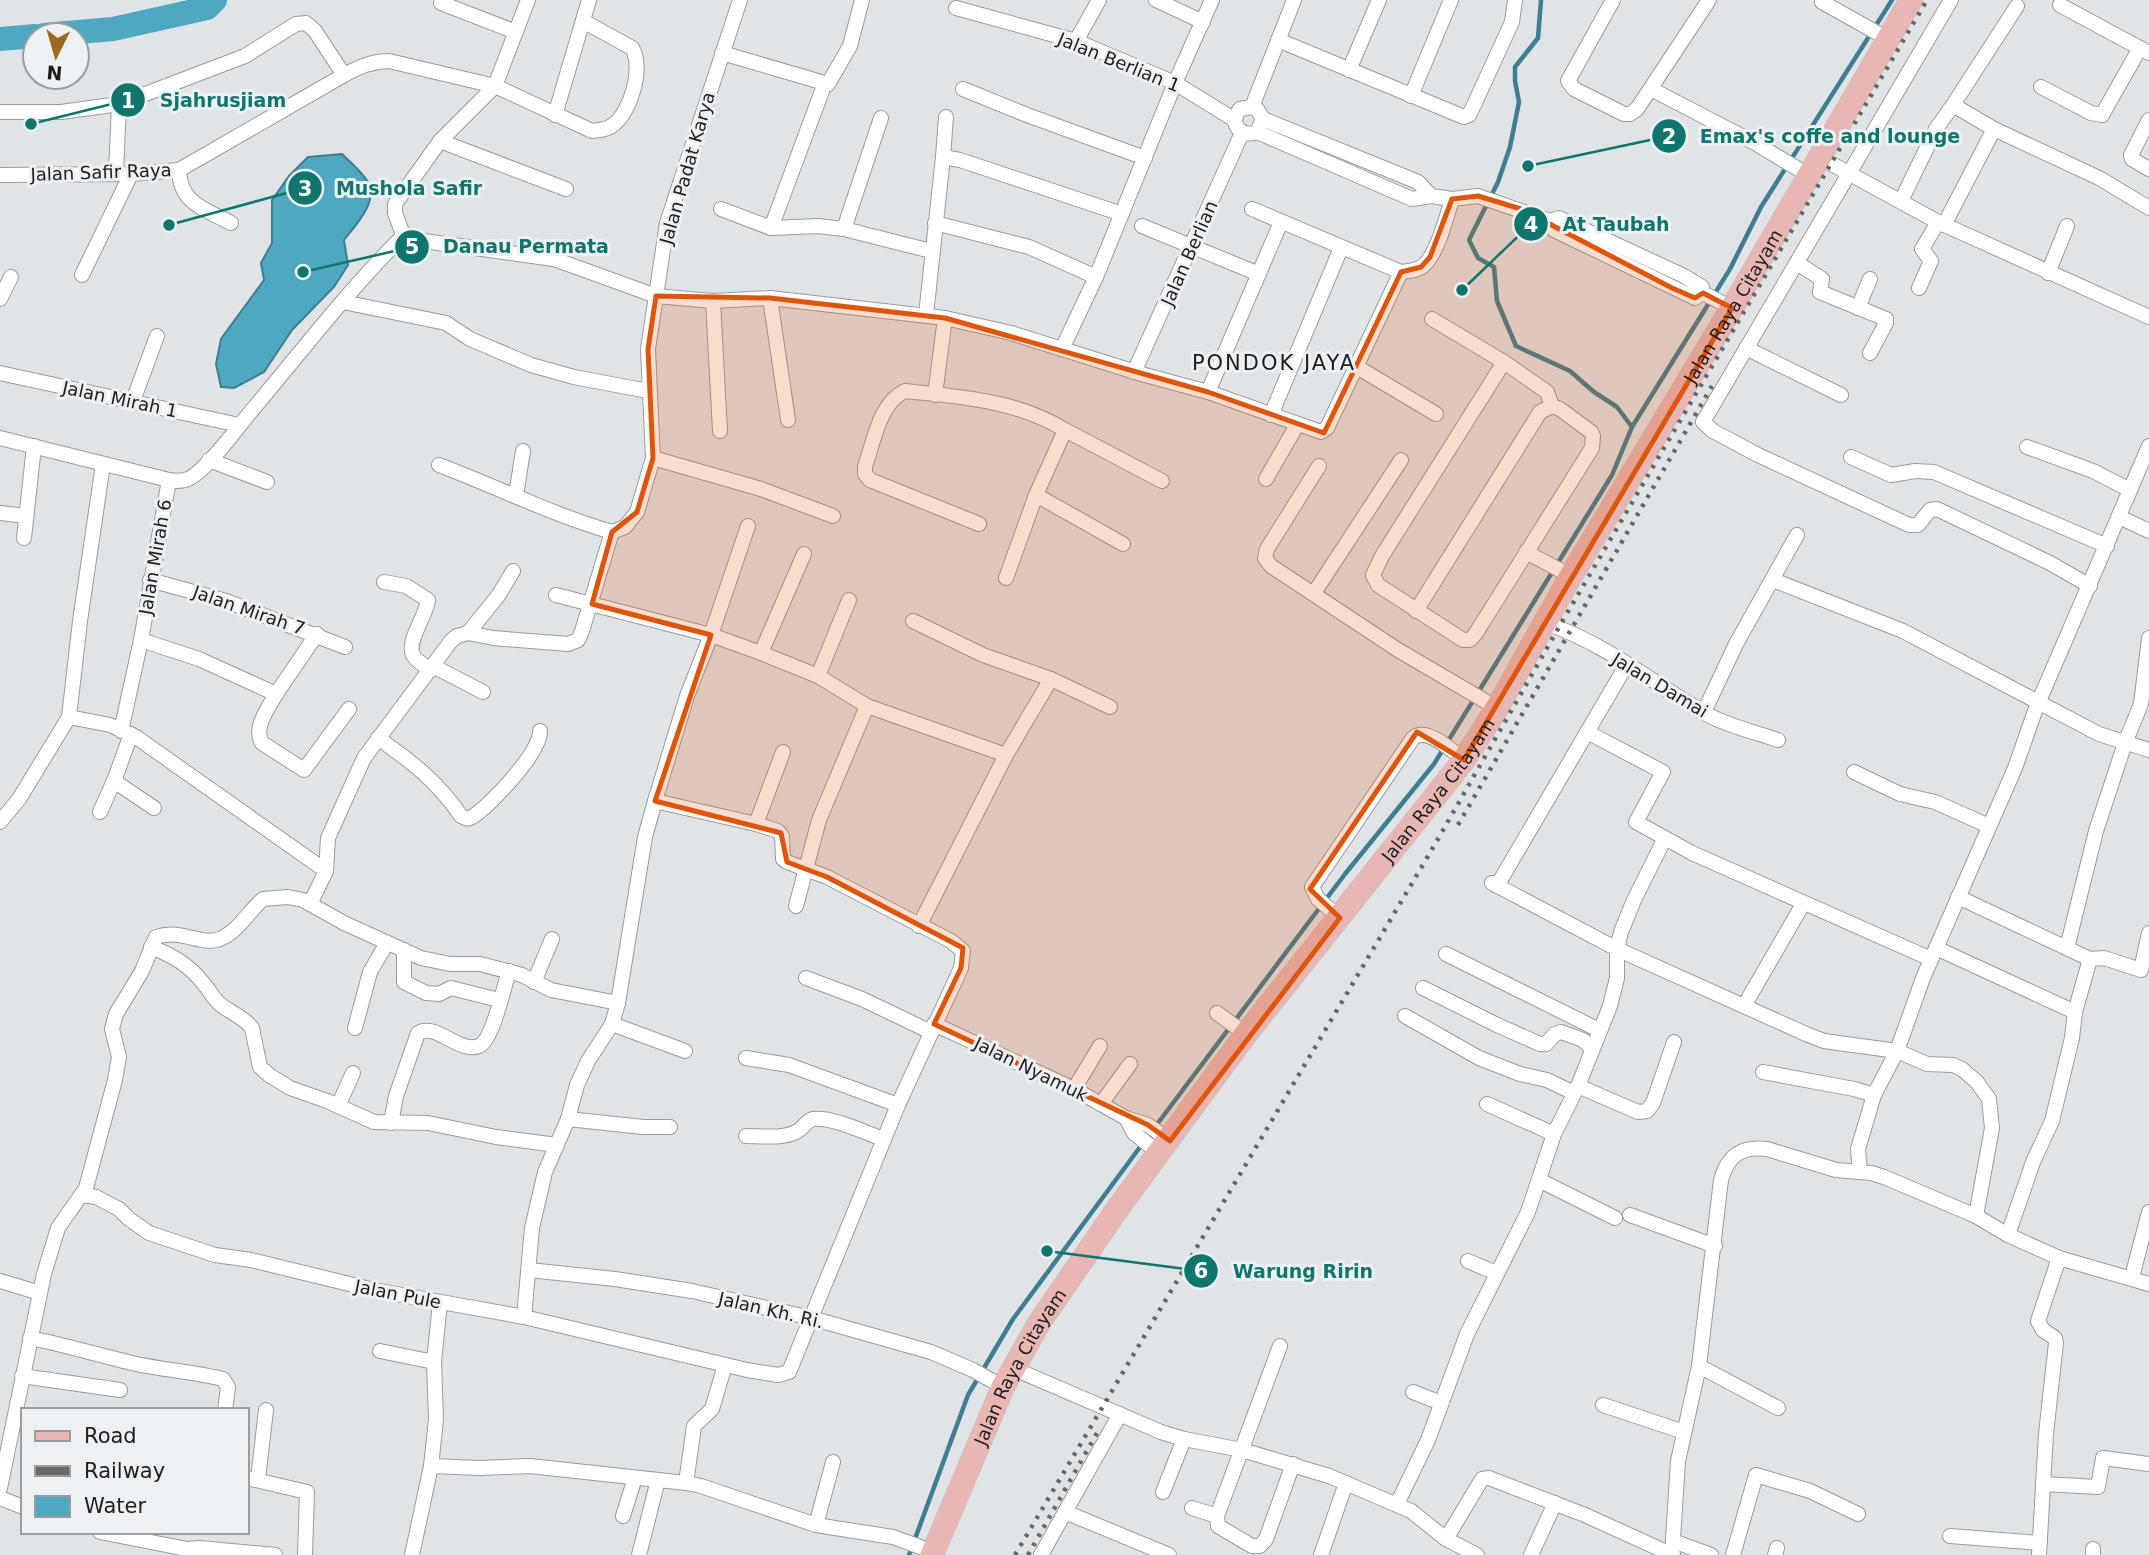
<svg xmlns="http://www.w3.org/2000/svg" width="2149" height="1555" font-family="'DejaVu Sans',sans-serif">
	<rect width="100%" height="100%" fill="#e1e4e7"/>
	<path fill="#4ea8c1" stroke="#3f7e90" stroke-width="2" d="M342 154C350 162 362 172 368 182 379 201 355 226 344 240L348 265 334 287 292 330 264 372 234 388 221 387 216 364 221 339 264 280 261 263 272 243V200L289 176 308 157Z"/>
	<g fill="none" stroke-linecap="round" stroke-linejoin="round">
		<g stroke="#3f7e90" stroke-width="4.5">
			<path d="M1541 0 1538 38 1515 67V81L1519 102 1510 147 1498 182 1469 240 1478 258 1494 267 1497 301 1516 346 1570 371 1594 392 1617 407 1632 427"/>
			<path d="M1155 1127 1345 874 1434 764 1612 475 1632 427 1730 269 1761 207 1892 0"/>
			<path d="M909 1555 968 1395 1013 1319 1143 1143"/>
		</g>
		<g stroke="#4ea8c1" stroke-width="24">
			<path d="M44 35 113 29 207 8 215 0"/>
			<path d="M0 39 35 36"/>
		</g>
		<g stroke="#999c9e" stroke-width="16">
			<g id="minor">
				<path d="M1156 0 1203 22"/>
				<path d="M1613 0 1568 81 1574 89 1624 114H1630L1637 109 1709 0"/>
				<path d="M1951 0 1703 422 1713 431 1758 455 1909 525H1918L1930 510 1937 509 2050 563 2090 586"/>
				<path d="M1822 2 1888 39"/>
				<path d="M441 3 516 32"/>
				<path d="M2060 5 2149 53"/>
				<path d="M956 8 1076 41 1175 83 1235 120"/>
				<path d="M1278 40 1464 117 1469 115 1473 107 1512 22 1515 0"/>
				<path d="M1076 41 1099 0"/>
				<path d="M722 53 828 84 850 46 862 0"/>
				<path d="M1349 70 1379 0"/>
				<path d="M2041 87 2091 113 2102 115 2140 48"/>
				<path d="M963 89 1027 115 1145 158"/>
				<path d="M1651 89 1755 143 1808 175"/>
				<path d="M1411 96 1451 0"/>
				<path d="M1953 105 2017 6"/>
				<path d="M1252 107 1294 0"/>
				<path d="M0 112H61L119 104 245 56 296 24 306 23 315 31 344 75"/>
				<path d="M555 115 589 0"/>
				<path d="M1263 119 1418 182 1431 196"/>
				<path d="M2149 120 2131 155 2132 159 2149 169"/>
				<path d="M1257 132 1263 119 1257 109 1252 107 1240 109C1228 124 1241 138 1257 132L1412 199 1431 196 1452 199 1478 196 1550 221 1559 218 1684 276 1702 287 1703 293 1732 308"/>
				<path d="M440 141 566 189"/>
				<path d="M943 157 946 117"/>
				<path d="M1819 157 1938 222 2149 317"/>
				<path d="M179 170C180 204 205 209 231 223"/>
				<path d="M116 173 119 104"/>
				<path d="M0 175 131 174 179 170 344 75C359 67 372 61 389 61L495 86 592 131C598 130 607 130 613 125 631 112 644 67 632 48L583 21"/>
				<path d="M1901 201 1936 129 1953 105 1994 129 2099 178 2149 208"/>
				<path d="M721 209 771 228 818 226 844 229 931 251"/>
				<path d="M1252 209 1401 272C1408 271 1417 271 1423 266 1437 255 1447 216 1452 199"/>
				<path d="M1550 221 1554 230 1695 298 1703 293"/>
				<path d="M935 223 1029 247 1096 277"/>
				<path d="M1944 225 1994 129"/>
				<path d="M1142 226 1259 274"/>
				<path d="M771 228 822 91"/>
				<path d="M844 229 881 118"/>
				<path d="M402 232 395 213V204L440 141 495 86 528 0"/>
				<path d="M409 239 554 259 656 296 713 301 770 298 945 318 1011 333 1145 375 1208 392 1321 432 1327 428 1401 272"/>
				<path d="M1797 263 1822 279 1820 292 1886 319V323L1870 353"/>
				<path d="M2048 273 2067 226"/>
				<path d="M82 275 131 174"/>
				<path d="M1919 288 1931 261 1922 249 1938 222"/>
				<path d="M770 298 788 420"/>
				<path d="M0 299 11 277"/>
				<path d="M713 301 720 431"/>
				<path d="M343 302 446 323 470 339 531 365 574 377 648 391"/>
				<path d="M1858 308 1870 279"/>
				<path d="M926 315 943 157 960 160 1122 214"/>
				<path d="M1432 319 1504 362 1382 556 1373 575 1378 585 1463 640H1470L1476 633 1592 448 1593 436 1591 432 1560 409 1552 406 1547 392 1504 362"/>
				<path d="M1746 348 1841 395"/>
				<path d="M1062 349 1096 277 1175 83 1212 0"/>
				<path d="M1357 367 1436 414"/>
				<path d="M1134 372 1242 133"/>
				<path d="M0 373 239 425"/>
				<path d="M1208 392 1281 222"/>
				<path d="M935 395 945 318"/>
				<path d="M133 401 157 336"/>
				<path d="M1271 415 1341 248"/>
				<path d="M1065 430 1162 481"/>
				<path d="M0 438 169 480C176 481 183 482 190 478 208 468 235 431 248 415 298 356 345 294 400 239"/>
				<path d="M2027 447 2093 471 2130 490"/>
				<path d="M1851 457 1891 475 1915 471 1934 472 2107 546"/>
				<path d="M653 458 761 489 833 516"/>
				<path d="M209 460 267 482"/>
				<path d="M439 465C497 487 553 515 612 532"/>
				<path d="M1319 466 1267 549 1265 558 1271 566 1398 650 1497 708"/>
				<path d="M1266 479 1297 425"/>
				<path d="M169 480 141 640 199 659 276 694C268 709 253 727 262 743L304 770 349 709"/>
				<path d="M516 495 523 451"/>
				<path d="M1036 495 1123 544"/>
				<path d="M0 513 26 516"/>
				<path d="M2119 517 2149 531"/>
				<path d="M979 524 870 480 865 474V466C874 442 879 403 905 391 961 397 1016 400 1065 430L1036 495 1006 578"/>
				<path d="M24 538 34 446"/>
				<path d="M1526 552 1571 576"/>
				<path d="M150 580 226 601 345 647"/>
				<path d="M1773 580 1903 631 2099 734 2149 750"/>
				<path d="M384 582 406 586 428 600C427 615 406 641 413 655 416 661 425 666 431 670"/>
				<path d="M1314 593 1401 460"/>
				<path d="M556 595 711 635 761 653 818 676 867 706 1006 755"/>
				<path d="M1416 611 1540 412 1552 406"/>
				<path d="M913 621 983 655 1051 679 1110 707"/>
				<path d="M1545 623C1603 642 1653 683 1706 714 1728 726 1754 732 1778 740"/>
				<path d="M468 633 498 596 513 571"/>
				<path d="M761 653 804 554"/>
				<path d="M433 666 483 692"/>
				<path d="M818 676 849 600"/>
				<path d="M276 694 317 634"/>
				<path d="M1704 712 1736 644 1797 535"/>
				<path d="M69 717 110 725 136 737 326 871"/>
				<path d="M121 731 141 640"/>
				<path d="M1587 732 1663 772 1636 822 1692 853 1931 959"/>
				<path d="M378 738C413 763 437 781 461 816 466 818 466 820 472 817 490 806 541 752 540 731"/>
				<path d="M1854 772 1900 794 1935 802 1989 826"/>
				<path d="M114 781 154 808"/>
				<path d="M100 812 114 781 131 734"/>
				<path d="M0 822 19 799 69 717 80 621 103 464"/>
				<path d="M756 824 783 752"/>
				<path d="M1492 883 1617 949 1806 1034 1824 1041 1897 1051 1927 1064 1953 1065 1962 1069 1977 1082 1989 1099 1992 1128 1976 1216"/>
				<path d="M1497 886 1627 664"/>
				<path d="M1958 897 2090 959"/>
				<path d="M310 904 326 871 328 838 364 758 451 641 457 636 468 633 493 638 568 644 578 640 582 631 612 532 625 527 637 512 653 458 648 349 667 223 740 0"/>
				<path d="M796 906 819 820 867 706"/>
				<path d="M1340 918 1318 899 1312 887 1413 738C1427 726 1452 751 1464 760"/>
				<path d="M919 926 1006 755 1051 679"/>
				<path d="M151 947C174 956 189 965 204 984 210 991 214 1000 221 1005 231 1013 244 1017 252 1028L260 1067 269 1075 290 1088 327 1101 374 1122 428 1123 496 1137 557 1145"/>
				<path d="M1936 948 2075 1012"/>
				<path d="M2067 948 2096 831 2125 743 2141 704 2149 638"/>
				<path d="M404 950V982L426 993 439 994 451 988 499 1000"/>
				<path d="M1446 954 1599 1030"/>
				<path d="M806 978 862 999 931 1032"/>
				<path d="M534 982 552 939"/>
				<path d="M1423 988 1497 1025 1540 1044H1546L1555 1034 1561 1032 1583 1040 1592 1049"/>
				<path d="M1744 1006 1803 904"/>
				<path d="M1217 1013 1246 1034"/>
				<path d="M1405 1016 1479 1058 1520 1074 1547 1080 1574 1093"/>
				<path d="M612 1024 685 1051"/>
				<path d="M934 1024 1074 1089 1126 1118 1148 1125 1170 1141"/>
				<path d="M355 1028 370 972 387 943"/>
				<path d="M746 1058 789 1065 898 1105"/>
				<path d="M1763 1072 1854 1089 1874 1095"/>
				<path d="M1578 1086 1638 1112 1647 1111 1653 1103 1674 1042"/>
				<path d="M1074 1089 1100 1046"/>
				<path d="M1101 1104 1130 1064"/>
				<path d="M1487 1104 1554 1134"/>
				<path d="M338 1106 353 1073"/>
				<path d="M1126 1118 1134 1133 1160 1154"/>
				<path d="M568 1119 643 1127H670"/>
				<path d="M391 1123 396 1096 418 1033C436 1022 459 1054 479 1046 493 1040 504 986 509 971"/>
				<path d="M746 1136C761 1136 781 1139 796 1132 803 1129 806 1121 813 1119 831 1116 866 1133 883 1139"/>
				<path d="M1860 1172 1858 1149 1874 1095 1897 1051 1923 978 2015 768 2036 708 2149 446"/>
				<path d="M1539 1180 1615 1218"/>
				<path d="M82 1195 96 1197 119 1209 129 1219 149 1233 215 1255 251 1260 374 1290 524 1317 747 1370 778 1375 789 1372 898 1105 961 968 963 951 951 941 827 877 787 862 783 859 782 836 778 831 756 824 655 801"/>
				<path d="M1630 1215 1715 1246"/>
				<path d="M2008 1235 2033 1162 2052 1121 2072 1038 2075 1012 2090 959 2104 958 2141 970 2149 933"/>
				<path d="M1468 1261 1496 1273"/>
				<path d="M529 1270 615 1279 692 1291 811 1318 931 1352 973 1370 1003 1387"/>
				<path d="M2132 1277 2149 1212"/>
				<path d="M0 1281 40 1293"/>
				<path d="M524 1317 532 1228 545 1172 568 1119 577 1085 588 1061 612 1024 618 1003 645 837 655 801 687 696 711 635 748 526"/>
				<path d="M30 1338C66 1345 101 1356 136 1364 165 1370 194 1372 223 1379L228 1387 225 1410"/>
				<path d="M1280 1346 1217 1516 1218 1526 1252 1546H1260L1266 1539 1293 1464"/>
				<path d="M380 1351 434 1362"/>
				<path d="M1699 1366 1778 1408"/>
				<path d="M1012 1368 1161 1432 1184 1439 1242 1450 1329 1476 1411 1511 1446 1539 1477 1555"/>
				<path d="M22 1376 120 1390"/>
				<path d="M1413 1392 1441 1403"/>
				<path d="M1603 1405 1684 1432"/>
				<path d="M431 1466 480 1468 530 1466 686 1483 701 1486 816 1525 893 1537 934 1552"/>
				<path d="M247 1478 307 1492 305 1555"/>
				<path d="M258 1479 266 1410"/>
				<path d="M686 1483 694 1426 712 1409 725 1365"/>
				<path d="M2043 1484 2098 1487 2103 1458 2149 1464"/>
				<path d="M0 1488 44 1274 58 1228 86 1188 115 1080 119 1057 112 1029 116 1014 142 971 156 937C184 928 203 948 222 938 239 930 249 911 263 899L288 897 303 900 344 923 421 958 450 964H480L522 975 551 990 618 1003"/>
				<path d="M1163 1492 1184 1439"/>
				<path d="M0 1498 23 1507"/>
				<path d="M1397 1504 1428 1440 1467 1334 1528 1212 1554 1134 1578 1086 1610 1006 1617 978V949L1621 932 1634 900 1665 838"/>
				<path d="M1192 1508 1217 1516"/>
				<path d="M1065 1512 1169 1555"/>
				<path d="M623 1516 635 1478"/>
				<path d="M816 1525 833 1462"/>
				<path d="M100 1532 187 1549 200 1548 275 1555"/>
				<path d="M1950 1536 2040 1543"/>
				<path d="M1446 1539 1482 1479 1489 1478 1585 1515 1673 1555"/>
				<path d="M1673 1541 1711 1555"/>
				<path d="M412 1555 431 1466 436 1420 434 1362 440 1302"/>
				<path d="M639 1555 658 1480"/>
				<path d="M1041 1555 1120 1414"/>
				<path d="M1321 1555 1346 1483"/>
				<path d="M1531 1555 1555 1503"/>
				<path d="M1672 1555 1678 1461 1699 1366 1721 1180C1728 1155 1741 1146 1767 1149L1836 1170 1871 1173 1884 1177 1976 1216 2008 1235 2059 1258 2149 1284"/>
				<path d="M1733 1555 1756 1475 1810 1491 1858 1514"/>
				<path d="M1775 1555 1777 1548"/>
				<path d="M2039 1555 2046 1434 2056 1343 2055 1338 2043 1330 2038 1321 2059 1258"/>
				<path d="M2093 1555V1549"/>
			</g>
		</g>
		<g stroke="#bfc0c0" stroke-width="24">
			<g id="primary">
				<path id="s1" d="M932 1555 1003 1387 1039 1323 1118 1208 1246 1034 1464 760 1497 708 1571 576 1732 308 1911 0"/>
			</g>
		</g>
		<use href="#minor" stroke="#fff" stroke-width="14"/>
		<use href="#primary" stroke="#e8b6b3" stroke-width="23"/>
		<g stroke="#66686a" stroke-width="4.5" stroke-dasharray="3.5 7" stroke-linecap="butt">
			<path d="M1458 825 1712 386"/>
			<path d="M1015 1555 1434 846 1559 627 1927 0"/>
			<path d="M1028 1555 1097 1433"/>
		</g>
	</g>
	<path fill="#de560d" fill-opacity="0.2" stroke="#de560d" stroke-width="5" stroke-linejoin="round" d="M1478 196 1521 209 1672 288 1695 298 1703 293 1732 308 1464 760 1417 732 1310 889 1340 918 1170 1141 1148 1125 934 1024 961 968 963 948 827 877 787 862 781 833 655 801 711 635 592 604 612 532 637 512 653 458 648 349 656 296 770 298 945 318 1208 392 1324 433 1401 272 1421 267 1430 257 1452 199Z"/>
	<g text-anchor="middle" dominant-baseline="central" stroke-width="6" stroke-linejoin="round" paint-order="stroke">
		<g font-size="18" fill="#1c1d1e" stroke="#eef1f4">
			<text transform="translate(1119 62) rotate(22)">Jalan Berlian 1</text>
			<text transform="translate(687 168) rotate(-74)">Jalan Padat Karya</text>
			<text transform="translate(101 172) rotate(-2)">Jalan Safir Raya</text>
			<text transform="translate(1189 253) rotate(-66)">Jalan Berlian</text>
			<text stroke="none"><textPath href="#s1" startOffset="1489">Jalan Raya Citayam</textPath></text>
			<text transform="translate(120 399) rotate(12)">Jalan Mirah 1</text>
			<text transform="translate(155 557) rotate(-80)">Jalan Mirah 6</text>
			<text transform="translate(249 610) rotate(19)">Jalan Mirah 7</text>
			<text transform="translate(1660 685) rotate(31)">Jalan Damai</text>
			<text stroke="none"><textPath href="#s1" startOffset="922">Jalan Raya Citayam</textPath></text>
			<text transform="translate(1031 1069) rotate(26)">Jalan Nyamuk</text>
			<text transform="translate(398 1294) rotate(11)">Jalan Pule</text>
			<text transform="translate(771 1310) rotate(13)">Jalan Kh. Ri.</text>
			<text stroke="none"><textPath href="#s1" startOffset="208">Jalan Raya Citayam</textPath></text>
		</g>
		<g font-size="21" letter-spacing="2" fill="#1c1d1e" stroke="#eef1f4">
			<text x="1274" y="363">PONDOK JAYA</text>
		</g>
	</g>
	<path fill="none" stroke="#0f766e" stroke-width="2.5" d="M31 124L128 100M1528 166L1669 136M169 225L305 188M1462 290L1531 224M303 272L412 247M1047 1251L1201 1271"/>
	<g fill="#0f766e" stroke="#eef1f4" stroke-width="2.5">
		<circle cx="31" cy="124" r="7"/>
		<circle cx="1528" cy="166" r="7"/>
		<circle cx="169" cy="225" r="7"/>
		<circle cx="1462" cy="290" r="7"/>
		<circle cx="303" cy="272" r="7"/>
		<circle cx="1047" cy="1251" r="7"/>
		<circle cx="128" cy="100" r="18"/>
		<circle cx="1669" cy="136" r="18"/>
		<circle cx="305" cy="188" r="18"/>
		<circle cx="1531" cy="224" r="18"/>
		<circle cx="412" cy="247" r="18"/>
		<circle cx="1201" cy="1271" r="18"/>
	</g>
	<g font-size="21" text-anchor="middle" font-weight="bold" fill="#fff">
		<text x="128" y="108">1</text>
		<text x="1669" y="144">2</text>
		<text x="305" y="196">3</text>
		<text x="1531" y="232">4</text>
		<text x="412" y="254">5</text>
		<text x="1201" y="1278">6</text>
	</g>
	<g font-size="19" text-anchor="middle" font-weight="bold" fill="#0f766e" stroke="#eef1f4" stroke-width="6" stroke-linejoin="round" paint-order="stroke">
		<text x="223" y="107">Sjahrusjiam</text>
		<text x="1830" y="143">Emax's coffe and lounge</text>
		<text x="409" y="195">Mushola Safir</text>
		<text x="1616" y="231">At Taubah</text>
		<text x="526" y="253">Danau Permata</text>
		<text x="1303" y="1278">Warung Ririn</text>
	</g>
	<rect x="21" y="1408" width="228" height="126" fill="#eef1f4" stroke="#9a9c9e" stroke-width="2"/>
	<rect x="35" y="1431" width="35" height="10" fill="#e8b6b3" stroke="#9a9c9e" stroke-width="2"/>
	<text x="84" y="1443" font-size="21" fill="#1c1d1e">Road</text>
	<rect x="35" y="1466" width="35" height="10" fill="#66686a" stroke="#9a9c9e" stroke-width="2"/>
	<text x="84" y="1478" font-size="21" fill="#1c1d1e">Railway</text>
	<rect x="35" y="1496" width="35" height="21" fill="#4ea8c1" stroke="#9a9c9e" stroke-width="2"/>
	<text x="84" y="1513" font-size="21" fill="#1c1d1e">Water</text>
	<g transform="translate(56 56) rotate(185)"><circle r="33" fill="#eef1f4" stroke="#9a9c9e" stroke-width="2"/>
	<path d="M0-5L12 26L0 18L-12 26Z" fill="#9b6a1e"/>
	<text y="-10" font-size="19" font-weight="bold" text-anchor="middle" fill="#1c1d1e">N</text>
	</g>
</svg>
